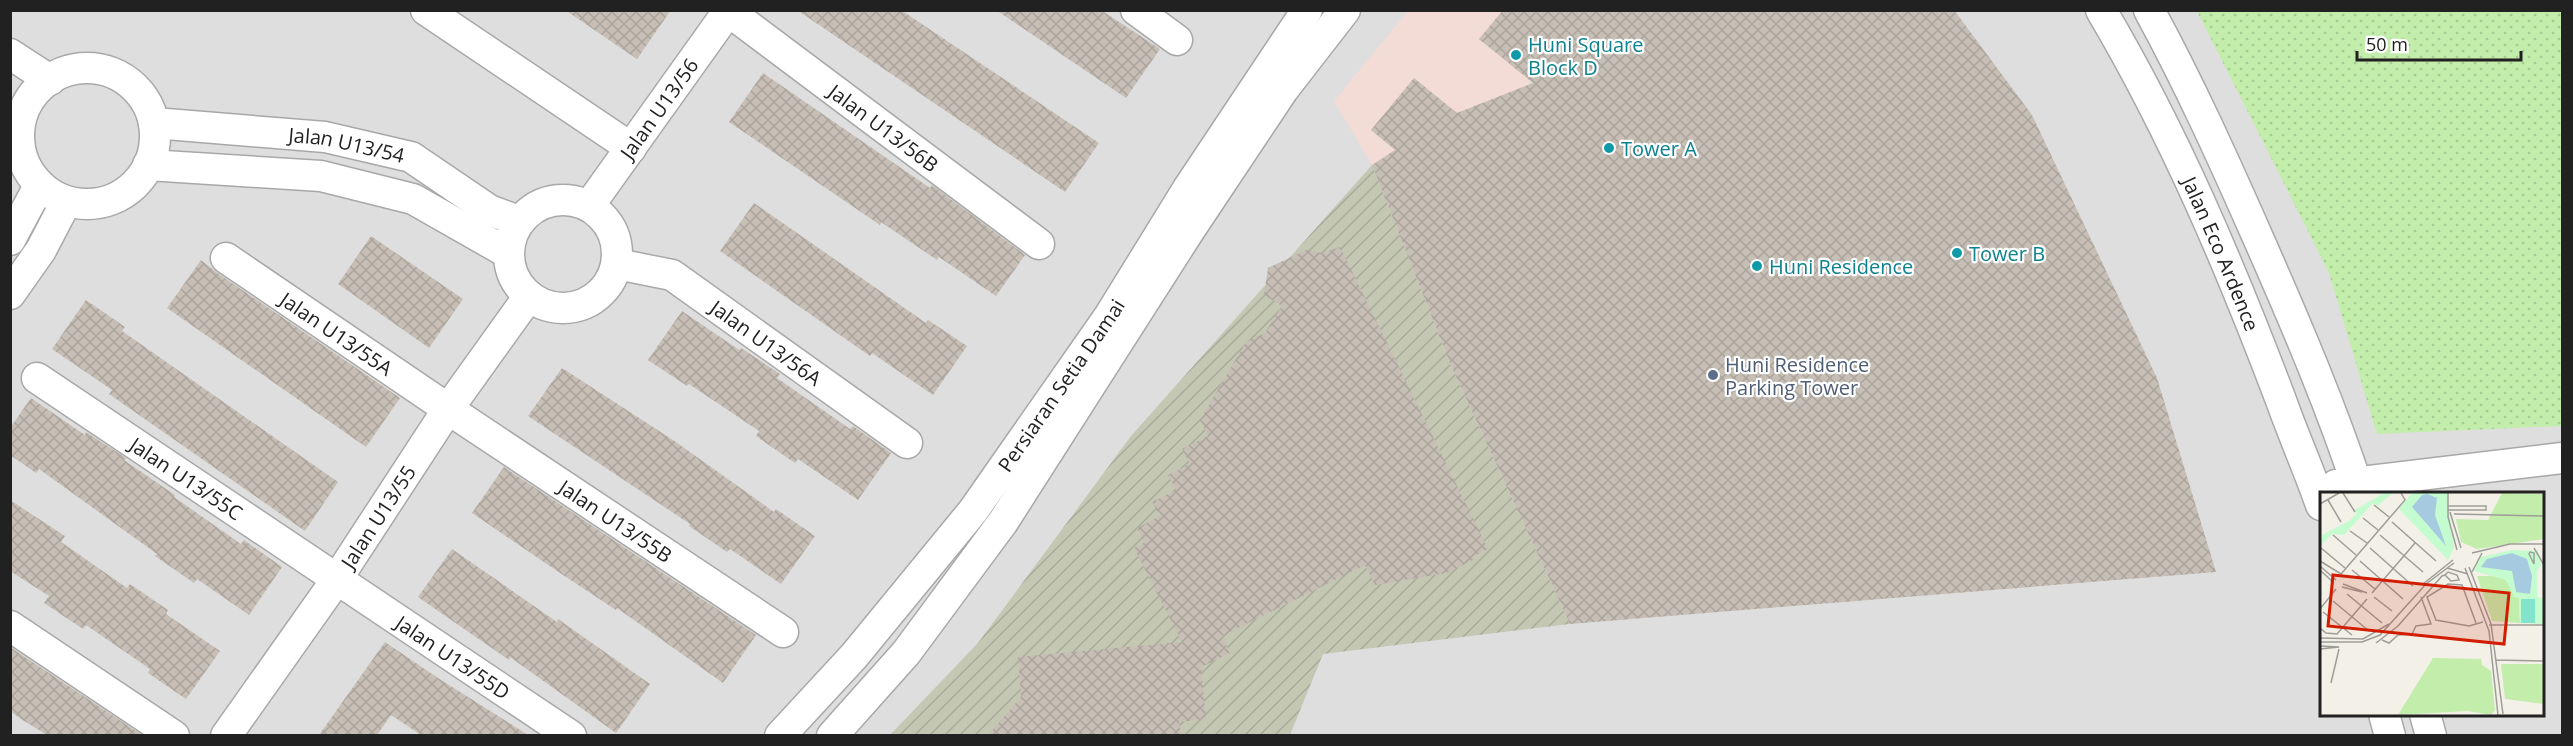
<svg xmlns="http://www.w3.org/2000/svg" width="2573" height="746" font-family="'Open Sans',sans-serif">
	<defs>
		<pattern id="construction-furrows" width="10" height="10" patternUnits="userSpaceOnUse" patternTransform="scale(1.5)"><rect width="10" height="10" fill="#c4c7b2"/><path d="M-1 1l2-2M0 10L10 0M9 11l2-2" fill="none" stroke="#a8ab99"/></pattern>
		<pattern id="grass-dots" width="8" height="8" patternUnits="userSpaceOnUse" patternTransform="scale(1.5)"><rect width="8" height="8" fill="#c3edab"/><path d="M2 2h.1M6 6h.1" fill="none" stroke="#a7cb93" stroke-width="1.8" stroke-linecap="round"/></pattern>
		<pattern id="building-cross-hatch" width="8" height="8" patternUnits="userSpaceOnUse" patternTransform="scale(1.5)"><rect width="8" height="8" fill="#c7bfb6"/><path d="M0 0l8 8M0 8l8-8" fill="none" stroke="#aba49c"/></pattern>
	</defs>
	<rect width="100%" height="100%" fill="#f2f0e7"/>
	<path fill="#dfdede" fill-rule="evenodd" d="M10 11H2562V735H11ZM2321 494H2542V714H2321Z"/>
	<path fill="#f3dbd6" d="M1408 11H1590L1526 86 1456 114 1372 165 1334 101Z"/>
	<path fill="url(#construction-furrows)" d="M1372 165 1451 366 1570 624 1323 654 1290 735 889 736 978 643 1131 436Z"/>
	<path fill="url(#grass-dots)" d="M2197 11H2562V426L2377 434 2329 273Z"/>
	<g fill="url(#building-cross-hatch)">
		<path d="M565 10H671L637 59Z"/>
		<path d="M797 10H901L1099 143 1065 192Z"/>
		<path d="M996 10H1101L1160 49 1126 98Z"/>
		<path d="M1503 10H1954L2032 115 2157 378 2216 572 1570 624 1451 366 1372 165 1395 150 1371 130 1414 78 1457 113 1533 83 1479 39Z"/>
		<path d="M763 73 930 188 932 185 1025 255 996 296 939 257 937 260 881 222 880 225 729 122Z"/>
		<path d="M754 203 926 323 928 320 967 346 933 395 872 353 870 356 720 251Z"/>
		<path d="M371 236 463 299 429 348 338 284Z"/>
		<path d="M1340 247 1488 549 1473 557 1475 559 1447 573 1375 585 1365 565 1222 636 1230 653 1201 667 1206 719 1179 722 1181 735H988L1021 697 1018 657 1182 642 1134 548 1144 543 1137 528 1160 516 1152 502 1176 490 1168 475 1190 464 1182 449 1208 436 1200 420 1246 342 1265 333 1282 306 1264 295 1268 268 1306 250 1322 253Z"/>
		<path d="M201 260 216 272 400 398 366 447 167 308Z"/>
		<path d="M86 300 125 327 122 331 338 482 305 531 109 394 112 390 52 349Z"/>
		<path d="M682 311 739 350 741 348 780 374 777 378 850 429 853 426 891 453 858 500 798 459 795 463 756 436 759 431 689 384 687 386 648 360Z"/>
		<path d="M562 368 673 440 774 512 776 509 815 536 781 584 730 549 727 552 689 526 690 524 528 416Z"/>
		<path d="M31 398 85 435 86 432 126 458 124 460 175 495 174 497 241 544 244 540 282 567 249 615 197 579 194 583 155 556 157 554 39 469 36 473 10 455V428Z"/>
		<path d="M504 467 756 635 723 683 617 608 616 610 563 575 472 513Z"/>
		<path d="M10 500 65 536 61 542 127 588 130 584 168 610 166 614 220 651 186 699 148 673 150 669 86 625 83 629 44 603 49 596 10 571Z"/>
		<path d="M452 549 557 622 558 619 650 684 616 733 510 657 509 660 418 597Z"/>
		<path d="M385 642 438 678 528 735H421L391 715 377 735H319Z"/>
		<path d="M10 647 142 735H47L21 719 10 711Z"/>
	</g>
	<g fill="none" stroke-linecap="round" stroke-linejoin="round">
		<g stroke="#a8a8a8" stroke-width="33">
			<g id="minor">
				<path d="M426 10 631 148"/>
				<path id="s1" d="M727 10 1039 244"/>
				<path d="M1136 10 1177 40"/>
				<path id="s2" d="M2101 10C2175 135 2231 268 2282 403 2294 437 2309 470 2321 505"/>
				<path d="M2149 10C2190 85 2225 163 2259 240 2296 324 2332 408 2360 494"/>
				<path d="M10 54 50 80"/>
				<circle cx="87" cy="136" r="68"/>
				<path id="s3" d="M154 123 325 137 411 157 489 210 519 221"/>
				<path d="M148 165 321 176 413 199 508 253"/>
				<circle cx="563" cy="254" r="54"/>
				<path id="s4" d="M589 206 729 10"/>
				<path d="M10 240 39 186"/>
				<path id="s5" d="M226 258 448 409 783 632"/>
				<path id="s6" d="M617 264 672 275 907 443"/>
				<path d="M10 294 41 250 66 202"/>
				<path id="s7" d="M37 378 571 736"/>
				<path d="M2336 485 2562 458"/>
				<path d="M10 626 174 736"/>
				<path d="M2384 714 2390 736"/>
				<path d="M2425 714 2431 736"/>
				<path id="s8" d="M226 736 337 579 448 409 529 296"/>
				<path id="s9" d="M780 736 854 656 973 511 1110 315 1189 187 1307 10"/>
				<path d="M832 736 906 653 1003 522 1189 231 1283 90 1345 10"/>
			</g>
		</g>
		<use href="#minor" stroke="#fff" stroke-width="30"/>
	</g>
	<g fill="#0f9aa8" stroke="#fff" stroke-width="2">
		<circle cx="1516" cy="55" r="6"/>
		<circle cx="1609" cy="148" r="6"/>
		<circle cx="1957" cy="253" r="6"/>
		<circle cx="1757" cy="266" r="6"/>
	</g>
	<circle fill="#5c6f8a" stroke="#fff" stroke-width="2" cx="1713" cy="375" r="6"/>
	<g text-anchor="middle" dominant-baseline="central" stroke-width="4.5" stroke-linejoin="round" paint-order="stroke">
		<g font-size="20" fill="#0d838f" stroke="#fff" text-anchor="start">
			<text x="1528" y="44">Huni Square<tspan x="1528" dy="23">Block D</tspan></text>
			<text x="1621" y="148">Tower A</text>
			<text x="1969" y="253">Tower B</text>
			<text x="1769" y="266">Huni Residence</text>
		</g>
		<g font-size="20" fill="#212121" stroke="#fff">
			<text stroke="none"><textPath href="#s4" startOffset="120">Jalan U13/56</textPath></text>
			<text stroke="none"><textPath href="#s1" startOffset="196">Jalan U13/56B</textPath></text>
			<text stroke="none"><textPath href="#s3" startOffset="194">Jalan U13/54</textPath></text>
			<text stroke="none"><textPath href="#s2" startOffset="272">Jalan Eco Ardence</textPath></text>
			<text stroke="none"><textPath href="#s5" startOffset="134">Jalan U13/55A</textPath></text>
			<text stroke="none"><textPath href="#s6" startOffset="172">Jalan U13/56A</textPath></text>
			<text stroke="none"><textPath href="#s9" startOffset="450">Persiaran Setia Damai</textPath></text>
			<text stroke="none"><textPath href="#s7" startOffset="180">Jalan U13/55C</textPath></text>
			<text stroke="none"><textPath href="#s8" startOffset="267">Jalan U13/55</textPath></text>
			<text stroke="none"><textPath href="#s5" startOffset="470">Jalan U13/55B</textPath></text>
			<text stroke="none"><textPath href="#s7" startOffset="501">Jalan U13/55D</textPath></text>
		</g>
		<g font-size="20" fill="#4e5e75" stroke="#fff" text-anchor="start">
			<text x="1725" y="364">Huni Residence<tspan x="1725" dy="23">Parking Tower</tspan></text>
		</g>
	</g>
	<g transform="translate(2320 492)">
		<rect width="224" height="224" fill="#f2f0e7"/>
		<path d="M182 1 223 2V47L157 57 141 50 136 27 168 28ZM157 84H182L186 88 199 106 200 131 172 129ZM113 166 161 167 162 173 171 179 175 218 171 223 148 219 78 223ZM181 172H223V212L185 207Z" fill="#c3edab"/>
		<path d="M64 1H73L57 14 53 11 24 43 12 42 0 54V44L29 29 37 21 35 18ZM92 1H127L134 55 128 68 79 17ZM192 58 218 59 221 74 217 78V105L223 106V132L200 131 199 106 194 105 186 88 154 79 160 65Z" fill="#c4fcd0"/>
		<path d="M201 107H215V131H201Z" fill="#82e4cc"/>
		<path d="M107 2 117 6 115 23 126 54 92 15 102 3ZM192 61 207 67 212 84 210 102 196 100 192 79 161 75 167 67Z" fill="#a6cbe1"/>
		<path fill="none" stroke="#9e9d98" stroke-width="1.5" d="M23 1 35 20M128 1V25L137 58M8 8 21 30M0 12 19 1M54 13 69 25M128 14H166V18H128M130 20 141 56M134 22 224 24M43 26 58 38M72 30 116 69M30 39 47 51M13 43 36 63M60 43 103 80M1 56 25 76M50 56 93 94M214 56 224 73M210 60 214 61V72L209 62ZM152 61 190 52H224M0 69 21 82 85 8 81 1M40 69 83 107M0 74 16 88M149 75 171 132 183 222M127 76 148 82M145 76 169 139 178 223M0 78 14 91M32 78 55 97M152 80 162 61M23 92 47 101M103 92 133 68M22 95 42 100M52 101 95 51M27 102 62 131M54 105 72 119M13 109 49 139M0 117 16 97M3 120 32 143M156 131 142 93 128 92 107 105 116 128 149 134 163 130M169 133H224M0 136 6 141 17 142 47 107M0 146 43 147 69 132M62 148 69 151 78 143 92 142 96 134 111 132 101 105M0 150H42L60 143 106 92 134 71M56 151 78 134 122 84 125 83 128 80 137 83 139 88 131 89 125 83M0 154 19 155 0 157M176 168 224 169M11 191 19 157"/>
		<path fill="#d21d00" fill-opacity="0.15" stroke="#d21d00" stroke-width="3" d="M13 83 189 101 184 152 8 134Z"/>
		<rect width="224" height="224" fill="none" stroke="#212121" stroke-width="3"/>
	</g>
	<rect width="2573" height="746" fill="none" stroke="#212121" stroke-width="24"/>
	<path d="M2357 51v9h164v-9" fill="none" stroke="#212121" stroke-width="3"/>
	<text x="2366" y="51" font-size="18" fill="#212121" stroke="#ffffff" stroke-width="4.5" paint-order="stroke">50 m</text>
</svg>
